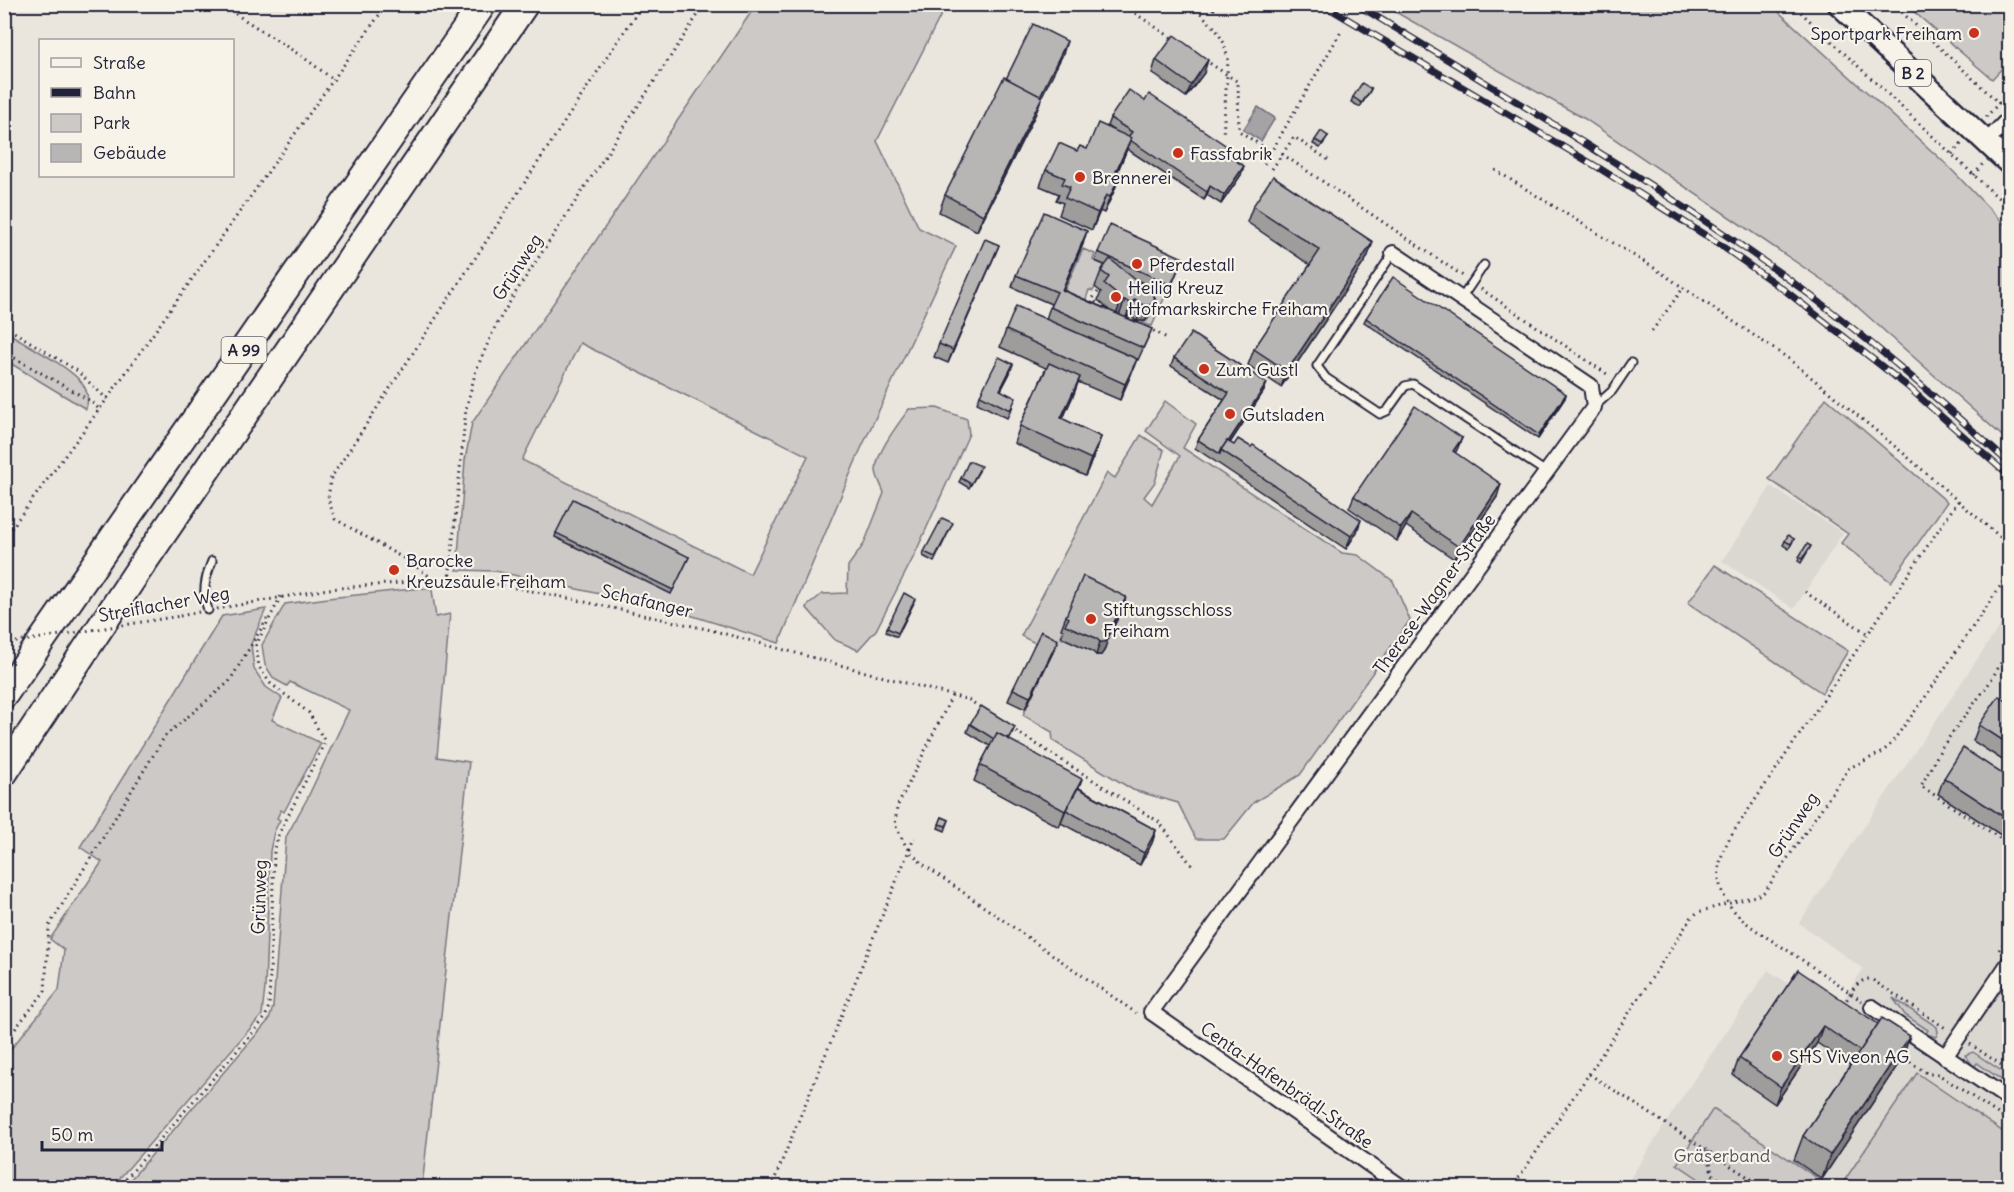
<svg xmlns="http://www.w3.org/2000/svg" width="2014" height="1192" font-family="Delius,sans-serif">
	<rect width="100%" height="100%" fill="#eae6de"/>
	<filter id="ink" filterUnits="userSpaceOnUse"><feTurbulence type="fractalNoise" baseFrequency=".0167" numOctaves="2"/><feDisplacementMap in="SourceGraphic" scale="12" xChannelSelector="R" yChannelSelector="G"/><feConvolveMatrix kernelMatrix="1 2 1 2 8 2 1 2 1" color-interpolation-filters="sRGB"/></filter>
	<g filter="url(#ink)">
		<g fill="#dbd8d2">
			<path d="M1771 486 1843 533 1794 609 1722 561Z"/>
			<path d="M2009 612V1187L1624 1188 1687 1090 1768 970 1834 1014 1863 969 1799 923Z"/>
		</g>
		<g fill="#cdc9c6" stroke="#787680" stroke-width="1.5" fill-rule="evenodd">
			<path d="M756 5H946L877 141 919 228 956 246 859 453 779 643 677 611 495 571 457 570 465 460 472 423ZM580 343 808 456 750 574 522 460Z"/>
			<path d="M1383 5H1771L1946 164 2009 229V442L1843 294 1585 119Z"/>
			<path d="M1906 5H2009V61L1992 79Z"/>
			<path d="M1083 249 1095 254 1093 260 1166 294 1152 326 1142 323 1147 321 1150 316 1149 310 1104 274 1093 291 1089 290 1086 299 1098 308 1060 301Z"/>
			<path d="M5 331C24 343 70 367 82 383 88 391 89 400 86 409L5 360Z"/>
			<path d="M1826 398 1947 502 1891 582 1841 543 1848 534 1769 479Z"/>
			<path d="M1165 401 1196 424 1183 448 1342 553 1358 555 1393 581 1410 620 1300 775 1254 802 1224 839H1196L1178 803 1133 790 1053 741 1052 732 1023 715 1053 652 1021 636 1107 473 1115 478 1141 435 1164 450 1155 482 1144 497 1152 504 1180 456 1146 431Z"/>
			<path d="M937 408 967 419 969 434 914 556 876 630 858 650 835 640 806 607 822 594 847 593 848 566 864 544 884 493C882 486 876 477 876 470 876 452 899 423 909 409Z"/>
			<path d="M1715 565 1848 651 1822 693 1688 603Z"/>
			<path d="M422 588 432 590 436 617 450 614 437 757 469 762 422 1187H124L269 1020 273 1007 286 837 307 799 349 710 290 682 287 686 274 679 265 665 262 645 285 604 328 598Z"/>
			<path d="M266 609 251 644 254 669 266 687 282 698 272 720 321 743 284 812 281 810 277 818 280 820 274 832 270 851 265 988 262 1015 112 1187H5V1056L59 990 64 950 50 939 102 862 80 847 222 616Z"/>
			<path d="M1893 998 1937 1027 1938 1032 1936 1037 1926 1034 1928 1030 1905 1015Z"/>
			<path d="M1973 1052 2009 1076V1085L1977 1063 1974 1067 1965 1055Z"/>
			<path d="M1917 1073 2009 1136V1187H1840Z"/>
			<path d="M1713 1109 1831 1187H1711L1677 1164Z"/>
		</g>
		<path fill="#a6a3a6" stroke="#716f7b" stroke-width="1.5" d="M1258 107 1275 118 1261 141 1243 130Z"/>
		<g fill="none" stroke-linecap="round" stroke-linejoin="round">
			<g stroke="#22223b" stroke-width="11">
				<g id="lane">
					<path d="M1393 253 1317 366 1326 378 1380 414 1387 411 1405 386 1413 384 1546 472"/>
					<path d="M1461 299 1484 265"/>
					<path d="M1594 407 1612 391 1631 363"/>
					<path d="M208 610C202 593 205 578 212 561"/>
				</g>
			</g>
			<g stroke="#22223b" stroke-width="18">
				<g id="street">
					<path d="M1986 142 2010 117"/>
					<path d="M1393 253 1591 386 1594 407 1151 1012 1403 1188"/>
					<path d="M1872 1007 2010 1100"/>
					<path d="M1945 1057 2010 961"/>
				</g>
			</g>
			<g stroke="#22223b" stroke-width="26">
				<path id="primary" d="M1839 4 2010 164"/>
			</g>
			<g stroke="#22223b" stroke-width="30">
				<g id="highway">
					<path d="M4 695 483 4"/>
					<path d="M4 773 135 575 525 4"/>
				</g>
			</g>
			<g stroke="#22223b" stroke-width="3" stroke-dasharray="1.5 4.5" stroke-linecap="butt">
				<path d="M220 4 303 57 334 80"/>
				<path d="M1185 4 1201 14 1215 28 1224 43 1228 60 1223 136"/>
				<path d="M1792 4 2010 209"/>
				<path d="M1893 4 2001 105"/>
				<path d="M1130 10 1175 40"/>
				<path d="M1205 60 1238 82 1239 131 1271 152"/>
				<path d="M1986 117 2010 91"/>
				<path d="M1282 154 1463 276"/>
				<path d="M1952 154 1963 142"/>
				<path d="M1264 164 1342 30"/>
				<path d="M1272 169 1294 137 1330 161"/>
				<path d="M1495 170 1654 268 1789 359 1903 453 1958 501 1732 834C1722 851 1714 871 1722 891 1733 921 1768 937 1793 954 1816 969 1839 985 1862 1001"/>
				<path d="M1974 175 1984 162"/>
				<path d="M1481 289 1610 376"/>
				<path d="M1098 292 1093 298 1101 309"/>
				<path d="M4 326 76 370 107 399"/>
				<path d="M1148 328 1167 338"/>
				<path d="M1652 331 1684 287"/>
				<path d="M4 352 89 400 99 409"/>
				<path d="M1958 501 2006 542 2010 547"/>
				<path d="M4 538 107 399 387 4"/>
				<path d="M433 579 410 562 335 519 328 499 331 478 613 48 643 4"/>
				<path d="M449 581 466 409 476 370 495 327 514 295 705 4"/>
				<path d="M1805 592 1868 634"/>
				<path d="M4 598H5"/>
				<path d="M217 609 328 589 433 580 490 583 572 599 711 630 969 700 983 709"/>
				<path d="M180 616 199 612"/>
				<path d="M2010 647 1990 682 1942 747 1921 786 2010 845"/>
				<path d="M952 696 897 807 895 825 908 850 924 865 1136 1013"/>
				<path d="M1011 728 1159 822 1193 867"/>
				<path d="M1999 950 2010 934"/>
				<path d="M1844 1005C1850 993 1857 979 1871 979L1947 1029"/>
				<path d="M4 1043 45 991 49 926 165 736 229 682 267 619"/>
				<path d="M1970 1044 2010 1071"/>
				<path d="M1900 1055 1928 1074H1938L2010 1122"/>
				<path d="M1589 1074 1691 918 1698 912 1762 894 1766 890 1849 768 1881 753 1890 745 1924 699 2010 572"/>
				<path d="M1708 1151 1712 1174 1732 1188"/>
				<path d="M118 1188 255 1030 265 1018 269 1006 274 852 279 834 325 742 309 713 270 683 259 667 256 645 281 596"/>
				<path d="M771 1188 914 838"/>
				<path d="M1512 1188 1589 1074 1765 1188"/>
			</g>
			<use href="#lane" stroke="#f7f3e8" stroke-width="7"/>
			<use href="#street" stroke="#f7f3e8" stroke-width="14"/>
			<use href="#primary" stroke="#f7f3e8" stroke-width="21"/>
			<use href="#highway" stroke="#f7f3e8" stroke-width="26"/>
			<g stroke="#22223b" stroke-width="7">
				<g id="rail">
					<path d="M1322 4 1599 168 1716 242 1787 292 1907 386 2010 477"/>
					<path d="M1356 4C1503 94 1652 180 1791 281 1868 337 1939 400 2010 464"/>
				</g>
			</g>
			<use href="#rail" stroke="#f7f3e8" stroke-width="4.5" stroke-dasharray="14" stroke-linecap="butt"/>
			<path stroke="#22223b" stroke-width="3" stroke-dasharray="1.5 4.5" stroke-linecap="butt" d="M4 644 180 616"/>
		</g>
		<g fill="#9e9d9c" stroke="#22223b" stroke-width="1.5">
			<path d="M1205 4H1217L1214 10Z"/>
			<path d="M1063 54 1041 96 1036 113 977 231 939 212 945 195 1006 79Z"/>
			<path d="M1156 60 1204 73 1186 97 1152 73Z"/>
			<path d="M1371 89 1369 93 1360 107 1351 102 1353 97Z"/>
			<path d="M1110 118 1232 158 1241 175 1221 204 1207 195 1204 200 1127 149 1118 171 1115 189 1104 213 1100 211 1092 230 1059 215 1063 203 1056 200 1059 194 1040 186 1046 170 1077 151 1087 149 1110 128 1107 126Z"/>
			<path d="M1328 136 1326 140 1320 148 1313 144 1315 140Z"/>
			<path d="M1253 206 1373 242 1367 258 1281 387 1248 365 1254 349 1310 265 1247 222Z"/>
			<path d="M1083 244 1063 290 1109 310 1098 300 1101 292 1095 287 1101 271 1105 265 1095 261 1098 252 1183 258 1168 294 1135 279 1155 299 1149 316 1145 321H1137L1129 315 1127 318 1152 329 1138 360 1136 359 1120 400 1078 382 1063 419 1101 437 1095 453 1085 476 1014 443 1020 426 1046 368 1000 347 1006 330 1046 319 1051 304 1012 287 1016 275Z"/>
			<path d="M999 245 948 363 934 357 939 344Z"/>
			<path d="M1366 318 1566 394 1565 398 1538 439 1364 322Z"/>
			<path d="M1174 358 1264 391 1230 443 1357 532 1346 549 1195 448 1198 440 1224 400 1171 366Z"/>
			<path d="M1010 373 1001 390 1013 406 1007 418 977 403 980 395Z"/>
			<path d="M1462 438 1455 453 1497 497 1454 559 1406 526 1397 541 1349 508 1354 496Z"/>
			<path d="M979 471 969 488 959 482 961 478Z"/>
			<path d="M951 527 934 562 923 556 924 552Z"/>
			<path d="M556 533 689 557 671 594 555 537Z"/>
			<path d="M1794 539 1789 549 1783 545 1785 541Z"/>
			<path d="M1811 546 1801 563 1798 561 1799 557Z"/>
			<path d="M1126 597 1122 610 1108 637 1104 651 1101 655H1096L1092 651 1061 637 1063 630 1061 629 1066 616Z"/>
			<path d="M914 603 897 637 886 632 887 628Z"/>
			<path d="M1053 652 1025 709 1008 701 1013 689Z"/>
			<path d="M2010 703V765L1973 741 1979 725Z"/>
			<path d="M970 724 1015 727 1009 740 1079 788 1156 830 1152 843 1140 865 1061 823 1059 827 974 781 980 765 990 746 967 732Z"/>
			<path d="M1944 778 2010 779V841L1938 794Z"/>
			<path d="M942 817 949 820 945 831 938 828Z"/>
			<path d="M1798 970 1901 1060 1822 1179 1794 1160 1803 1136 1850 1065 1817 1043 1775 1104 1733 1075 1739 1058Z"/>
		</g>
		<g fill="#817f7f" stroke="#22223b" stroke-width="1.5">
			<path d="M1067 41 1063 54 1034 112 1038 99Z"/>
			<path d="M1208 60 1204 73 1186 97 1191 85Z"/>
			<path d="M1042 97 1036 113 977 231 983 215Z"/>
			<path d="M1131 138 1125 154 1110 187 1116 171Z"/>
			<path d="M1244 166 1241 175 1221 204 1224 195Z"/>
			<path d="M1121 173 1115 189 1104 213 1110 197Z"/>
			<path d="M1210 186 1207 195 1204 200 1207 192Z"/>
			<path d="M1106 195 1100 211 1092 230 1098 213Z"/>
			<path d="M1087 231 1083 244 1058 302 1062 290Z"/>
			<path d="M1373 242 1367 258 1281 387 1287 371Z"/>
			<path d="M999 245 994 257 948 363 953 350Z"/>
			<path d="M1135 299 1129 315 1125 320 1131 304Z"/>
			<path d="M1155 299 1149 316 1145 321H1137L1143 305Z"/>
			<path d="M1125 300 1119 316 1115 318 1121 301Z"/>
			<path d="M1137 359 1131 375 1120 400 1125 384Z"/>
			<path d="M1013 364 1010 373 997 398 1000 390Z"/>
			<path d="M1080 377 1074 394 1055 435 1061 418Z"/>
			<path d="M1267 383 1264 391 1224 452 1222 451Z"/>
			<path d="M1566 394 1565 398 1538 439 1539 435Z"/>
			<path d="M1101 437 1095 453 1085 476 1091 459Z"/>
			<path d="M1462 438 1457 450 1448 464 1453 451Z"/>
			<path d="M1501 484 1497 497 1454 559 1459 547Z"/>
			<path d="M1411 514 1406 526 1397 541 1401 528Z"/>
			<path d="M1361 520 1357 532 1346 549 1351 536Z"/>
			<path d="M1126 597 1122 610 1107 640 1108 639 1104 651 1101 655H1096L1100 642 1108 635Z"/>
			<path d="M1058 640 1053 652 1025 709 1030 697Z"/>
			<path d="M1082 779 1076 795 1066 810 1059 827 1065 811Z"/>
			<path d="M1156 830 1152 843 1140 865 1144 853Z"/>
			<path d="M1823 1026 1817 1043 1775 1104 1781 1087Z"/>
			<path d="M1910 1036 1901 1060 1822 1179 1830 1155Z"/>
		</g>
		<g fill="#b8b6b5" stroke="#22223b" stroke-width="1.5">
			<path d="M1033 24 1067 41 1040 96 1006 79Z"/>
			<path d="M1174 35 1208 60 1191 85 1156 60Z"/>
			<path d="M1004 77 1042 97 983 215 945 195Z"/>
			<path d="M1362 83 1371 89 1362 103 1353 97Z"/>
			<path d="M1129 90 1145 101 1149 94 1234 151 1230 157 1244 166 1224 195 1210 186 1207 192 1130 140 1131 138 1128 137 1132 132 1110 118Z"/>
			<path d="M1098 123 1131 138 1116 171 1121 173 1110 197 1106 195 1098 213 1065 198 1070 187 1062 184 1065 178 1046 170 1059 143 1077 151 1080 146 1087 149Z"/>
			<path d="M1321 131 1328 136 1322 144 1315 140Z"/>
			<path d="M1273 176 1373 242 1287 371 1254 349 1320 250 1253 206Z"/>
			<path d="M1044 212 1087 231 1062 290 1152 329 1143 348 1050 307 1057 292 1016 275Z"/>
			<path d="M1110 225 1183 258 1171 285 1098 252Z"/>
			<path d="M985 239 999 245 953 350 939 344Z"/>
			<path d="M1110 259 1153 294 1155 299 1151 305H1143L1135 299 1131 304 1125 300 1121 301 1114 296 1115 293 1104 284 1109 277 1101 271Z"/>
			<path d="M1393 277 1566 394 1539 435 1366 318Z"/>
			<path d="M1016 306 1137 359 1125 384 1006 330Z"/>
			<path d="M1191 333 1267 383 1228 442 1227 441 1221 450 1220 454 1198 440 1229 393 1174 358Z"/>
			<path d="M999 357 1013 364 1000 390 1016 398 1010 410 980 395Z"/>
			<path d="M1049 363 1080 377 1061 418 1101 437 1091 459 1020 426Z"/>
			<path d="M1415 406 1462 438 1453 451 1501 484 1459 547 1411 514 1401 528 1354 496Z"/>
			<path d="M1238 439 1251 447 1253 445 1361 520 1351 536 1221 450 1227 441 1234 445Z"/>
			<path d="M969 461 981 466 971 484 961 478Z"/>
			<path d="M573 499 689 557 673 590 556 533Z"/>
			<path d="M942 518 953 523 935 557 924 552Z"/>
			<path d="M1788 535 1794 539 1791 544 1785 541Z"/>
			<path d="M1807 544 1811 546 1802 559 1799 557Z"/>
			<path d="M1083 576 1126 597 1108 635V639L1105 642H1100L1096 638 1065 625 1069 618 1066 616Z"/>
			<path d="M904 593 915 599 898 633 887 628Z"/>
			<path d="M1041 631 1058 640 1030 697 1013 689Z"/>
			<path d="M1999 696 2010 703V745L1979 725Z"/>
			<path d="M981 706 1015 727 1008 739 997 733 994 739 970 724Z"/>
			<path d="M997 733 1082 779 1065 811 980 765Z"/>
			<path d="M1963 748 2010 779V821L1944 778Z"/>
			<path d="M1078 788 1156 830 1144 853 1066 810Z"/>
			<path d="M942 817 949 820 946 826 939 824Z"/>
			<path d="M1798 970 1878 1024 1860 1051 1823 1026 1781 1087 1739 1058Z"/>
			<path d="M1882 1018 1910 1036 1830 1155 1803 1136Z"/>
		</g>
	</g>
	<g fill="#c8321e" stroke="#f7f3e8" stroke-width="2">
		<circle cx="1974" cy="33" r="6"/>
		<circle cx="1178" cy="153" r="6"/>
		<circle cx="1080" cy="177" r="6"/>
		<circle cx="1137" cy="264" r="6"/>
		<circle cx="1116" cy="297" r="6"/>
		<circle cx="1204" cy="369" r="6"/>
		<circle cx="1230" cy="414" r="6"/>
		<circle cx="394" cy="570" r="6"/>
		<circle cx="1091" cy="619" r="6"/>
		<circle cx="1777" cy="1056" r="6"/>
	</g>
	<g text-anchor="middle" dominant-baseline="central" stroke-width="4.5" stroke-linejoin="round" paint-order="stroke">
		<g fill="#f7f3e8" stroke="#62616f" stroke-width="1.5">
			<rect x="1895" y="60" width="36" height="26" rx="4.5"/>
			<rect x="221.5" y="337" width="45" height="26" rx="4.5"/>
		</g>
		<g font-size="16" font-weight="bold" fill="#22223b">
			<text x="1913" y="73">B 2</text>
			<text x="244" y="350">A 99</text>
		</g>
		<g font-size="18" fill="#22223b" stroke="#f7f3e8" text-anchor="start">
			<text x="1962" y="33" text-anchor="end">Sportpark Freiham</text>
			<text x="1190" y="153">Fassfabrik</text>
			<text x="1092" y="177">Brennerei</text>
			<text x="1149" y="264">Pferdestall</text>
			<text x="1128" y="287">Heilig Kreuz<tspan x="1128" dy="21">Hofmarkskirche Freiham</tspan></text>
			<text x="1216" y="369">Zum Gustl</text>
			<text x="1242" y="414">Gutsladen</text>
			<text x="406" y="560">Barocke<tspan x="406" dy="21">Kreuzsäule Freiham</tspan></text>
			<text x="1103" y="609">Stiftungsschloss<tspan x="1103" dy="21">Freiham</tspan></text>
			<text x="1789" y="1056">SHS Viveon AG</text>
		</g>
		<g font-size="18" fill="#22223b" stroke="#f7f3e8">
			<text transform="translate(517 267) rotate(-57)">Grünweg</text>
			<text transform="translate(1434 594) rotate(-54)">Therese-Wagner-Straße</text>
			<text transform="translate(647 601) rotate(13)">Schafanger</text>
			<text transform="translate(164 604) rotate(-10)">Streiflacher Weg</text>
			<text transform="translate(1793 825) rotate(-56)">Grünweg</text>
			<text transform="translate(259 897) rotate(-88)">Grünweg</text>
			<text transform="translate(1287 1085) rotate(35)">Centa-Hafenbrädl-Straße</text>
		</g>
		<g font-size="18" fill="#555465" stroke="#f7f3e8">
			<text x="1722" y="1155">Gräserband</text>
		</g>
	</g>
	<rect width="2014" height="1192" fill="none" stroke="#f7f3e8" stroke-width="24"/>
	<rect x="12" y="12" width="1990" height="1168" fill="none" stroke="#22223b" stroke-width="2" filter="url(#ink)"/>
	<rect x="39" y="39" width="195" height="138" fill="#f7f3e8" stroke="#a29fa3" stroke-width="1.5"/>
	<rect x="51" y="58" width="30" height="9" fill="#f7f3e8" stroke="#a29fa3" stroke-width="1.5"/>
	<text x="93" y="69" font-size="18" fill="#22223b">Straße</text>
	<rect x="51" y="88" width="30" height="9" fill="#22223b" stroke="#a29fa3" stroke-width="1.5"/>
	<text x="93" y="99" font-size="18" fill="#22223b">Bahn</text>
	<rect x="51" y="114" width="30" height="18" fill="#cdc9c6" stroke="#a29fa3" stroke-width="1.5"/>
	<text x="93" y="129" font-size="18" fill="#22223b">Park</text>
	<rect x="51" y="144" width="30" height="18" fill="#b8b6b5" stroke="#a29fa3" stroke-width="1.5"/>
	<text x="93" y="159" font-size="18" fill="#22223b">Gebäude</text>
	<path d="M42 1141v9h120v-9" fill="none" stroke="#22223b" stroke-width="3"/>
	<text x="51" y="1141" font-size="18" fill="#22223b" stroke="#f7f3e8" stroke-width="4.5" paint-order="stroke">50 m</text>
</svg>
